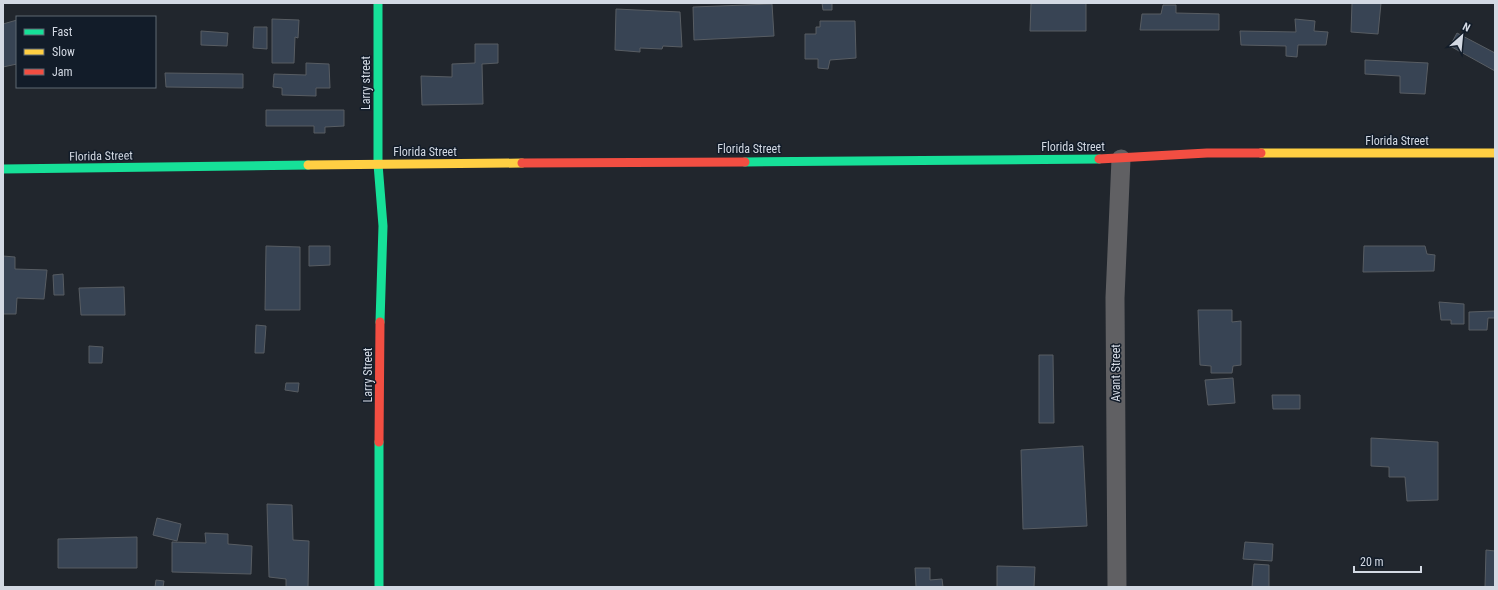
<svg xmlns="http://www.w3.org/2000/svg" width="1498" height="590" font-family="'Roboto Condensed',sans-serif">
	<rect width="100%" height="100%" fill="#21262d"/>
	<g fill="#384454" stroke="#585d63">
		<path d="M832 3V10H823L822 3Z"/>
		<path d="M1031 3H1086V31H1030Z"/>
		<path d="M1352 3H1381L1378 34 1351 32Z"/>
		<path d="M772 4 774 36 694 40 693 7Z"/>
		<path d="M1163 5H1176V13L1219 14V30H1140L1142 14H1161Z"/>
		<path d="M616 9 680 12 682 47 663 46 662 49 640 48V52L615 50Z"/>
		<path d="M272 19 299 20 298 38 295 37 294 63H272Z"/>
		<path d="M1295 19 1315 21 1314 31 1328 32 1326 45H1298L1297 57 1286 56V46L1241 45 1240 31 1296 32Z"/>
		<path d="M17 20V64L3 67V24Z"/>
		<path d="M820 21H855L856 58 830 60 828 69 818 68V59H805V34H816V27H820Z"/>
		<path d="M254 27H267V49L253 48Z"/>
		<path d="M201 31 228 33 227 46 201 45Z"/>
		<path d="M1457 33 1495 53V71L1450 46Z"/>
		<path d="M475 44H498V63L482 64 483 104 422 105 421 76 452 77V64L475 63Z"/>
		<path d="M1365 60 1428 63 1425 94 1400 93V76L1365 74Z"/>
		<path d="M306 63 329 64 330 88H316V96L282 95V88L273 87 274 74 306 75Z"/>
		<path d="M165 73 243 74V88L166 87Z"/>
		<path d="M266 110H344V126L325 127V133H314V126H266Z"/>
		<path d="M266 246 300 247V310H265Z"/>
		<path d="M309 246H330V265L309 266Z"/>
		<path d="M1364 246H1425L1427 254 1435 255 1434 271 1363 272Z"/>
		<path d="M3 256 15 257V269L47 270 44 299 17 298 16 314H3Z"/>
		<path d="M63 274 64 295H54L53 275Z"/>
		<path d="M124 287 125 315H81L79 288Z"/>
		<path d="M1439 302 1464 304V324H1451V320H1441Z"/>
		<path d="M1198 310H1232V322L1241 321V365L1233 366 1232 373H1211V366L1200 365Z"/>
		<path d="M1495 311V318H1488L1487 330H1469V312Z"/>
		<path d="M256 325 266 326 264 353H255Z"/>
		<path d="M89 346 103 347 102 363H89Z"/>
		<path d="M1039 355H1053L1054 423H1039Z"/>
		<path d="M1233 378 1235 403 1208 405 1205 380Z"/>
		<path d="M286 383H299L298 392 285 390Z"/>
		<path d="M1272 395H1300V409H1273Z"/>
		<path d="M1371 438 1438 442V500L1407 501 1405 477H1389V467L1371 466Z"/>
		<path d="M1083 446 1087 526 1023 529 1021 450Z"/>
		<path d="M267 504 292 505 293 540 309 541 308 587H286V579L269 577Z"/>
		<path d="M157 518 181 524 177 541 153 535Z"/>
		<path d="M205 533 228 534V544L252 546 251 574 172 572V542L206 543Z"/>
		<path d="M137 537V568H58V539Z"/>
		<path d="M1245 542 1273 544 1272 561 1243 559Z"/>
		<path d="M1486 550 1495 551V587H1485Z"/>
		<path d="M1254 564 1269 565V587H1252Z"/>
		<path d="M997 566 1035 567 1034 587H997Z"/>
		<path d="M915 568H930V580L942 579 943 587H916Z"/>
		<path d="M156 580 164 581 163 587H155Z"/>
	</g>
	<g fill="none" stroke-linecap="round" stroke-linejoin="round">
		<path stroke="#606063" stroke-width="19" d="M1117 587 1115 298 1121 159"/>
		<g stroke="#16e098" stroke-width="9">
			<path d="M378 3V164L383 226 380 322"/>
			<path d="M745 162 1099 159"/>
			<path d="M3 169 308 165"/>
			<path d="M379 587V442"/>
		</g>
		<g stroke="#ffcf43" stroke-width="9">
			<path d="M1261 153H1495"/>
			<path d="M308 165 522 163"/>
		</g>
		<g stroke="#f24e42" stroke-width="9">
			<path d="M1099 159 1207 153H1261"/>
			<path d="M522 163 745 162"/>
			<path d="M379 442 380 322"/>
		</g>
	</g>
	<g text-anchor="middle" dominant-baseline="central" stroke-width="3" stroke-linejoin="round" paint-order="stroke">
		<g font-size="12" fill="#d3d9e3" stroke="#121c29">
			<text transform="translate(366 83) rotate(-90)">Larry street</text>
			<text x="1397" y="141">Florida Street</text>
			<text x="1073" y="147">Florida Street</text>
			<text x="749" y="149">Florida Street</text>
			<text x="425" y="152">Florida Street</text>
			<text transform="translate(101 156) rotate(-1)">Florida Street</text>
			<text transform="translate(1116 373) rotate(-90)">Avant Street</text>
			<text transform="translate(368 375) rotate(-90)">Larry Street</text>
		</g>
	</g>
	<rect width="1498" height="590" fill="none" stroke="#d3d9e3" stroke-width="8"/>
	<rect x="16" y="16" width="140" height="72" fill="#121c29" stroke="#5f6873"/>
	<rect x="24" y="29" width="20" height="6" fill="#16e098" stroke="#5f6873"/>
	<text x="52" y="36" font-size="12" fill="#d3d9e3">Fast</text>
	<rect x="24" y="49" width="20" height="6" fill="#ffcf43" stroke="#5f6873"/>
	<text x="52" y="56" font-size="12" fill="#d3d9e3">Slow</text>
	<rect x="24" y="69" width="20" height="6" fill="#f24e42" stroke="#5f6873"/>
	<text x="52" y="76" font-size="12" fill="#d3d9e3">Jam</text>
	<g transform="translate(1462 36) rotate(27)" stroke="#121c29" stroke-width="3" paint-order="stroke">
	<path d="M0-3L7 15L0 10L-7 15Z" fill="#d3d9e3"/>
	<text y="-6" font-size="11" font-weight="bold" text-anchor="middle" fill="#d3d9e3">N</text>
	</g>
	<path d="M1354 566v6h67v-6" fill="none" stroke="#d3d9e3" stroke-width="2"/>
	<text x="1360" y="566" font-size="12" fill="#d3d9e3" stroke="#121c29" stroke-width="3" paint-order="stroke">20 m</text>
</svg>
